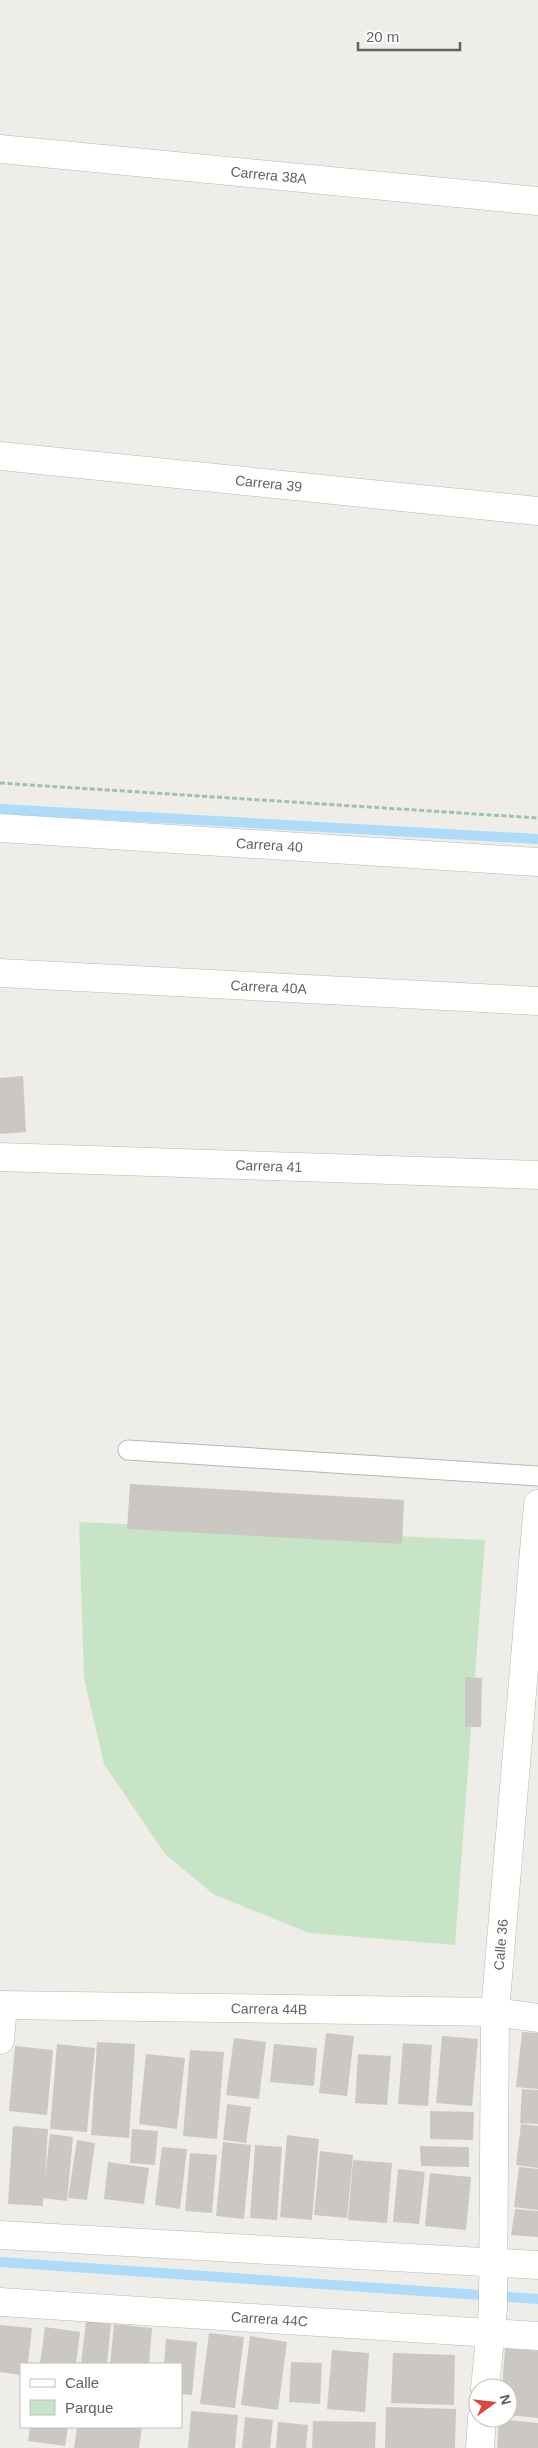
<svg xmlns="http://www.w3.org/2000/svg" width="538" height="2448" font-family="Helvetica,sans-serif">
	<rect width="100%" height="100%" fill="#efede7"/>
	<path fill="#c7e5c6" d="M79 1522 485 1540 455 1945 309 1933 213 1894 165 1854 104 1764 84 1678Z"/>
	<g fill="none" stroke-linecap="round" stroke-linejoin="round">
		<g stroke="#aedbf9" stroke-width="10">
			<path d="M0 809 538 839"/>
			<path d="M0 2262 538 2299"/>
		</g>
	</g>
	<g fill="#cbc8c4">
		<path d="M23 1076 26 1132 0 1134V1078Z"/>
		<path d="M130 1484 404 1500 402 1544 127 1529Z"/>
		<path d="M465 1677 482 1678 481 1727H465Z"/>
		<path d="M522 2032 538 2033V2089L516 2087Z"/>
		<path d="M326 2033 354 2036 347 2096 319 2093Z"/>
		<path d="M442 2036 478 2039 472 2106 436 2103Z"/>
		<path d="M234 2038 266 2042 259 2099 226 2095Z"/>
		<path d="M97 2042 135 2044 129 2138 91 2135Z"/>
		<path d="M403 2043 432 2045 428 2106 398 2104Z"/>
		<path d="M57 2044 95 2048 87 2132 50 2129Z"/>
		<path d="M274 2044 317 2048 314 2086 270 2082Z"/>
		<path d="M15 2046 53 2050 47 2115 9 2111Z"/>
		<path d="M190 2050 224 2052 217 2139 183 2136Z"/>
		<path d="M146 2054 185 2058 177 2129 139 2124Z"/>
		<path d="M358 2054 391 2056 387 2105 355 2103Z"/>
		<path d="M522 2089 538 2090V2124L520 2123Z"/>
		<path d="M227 2104 251 2107 246 2143 223 2140Z"/>
		<path d="M430 2111 474 2112 473 2140 430 2139Z"/>
		<path d="M521 2124 538 2126V2168L516 2165Z"/>
		<path d="M13 2126 48 2129 45 2177 50 2134 73 2137 67 2201 43 2198V2206L8 2204Z"/>
		<path d="M132 2129 158 2131 155 2165 130 2163Z"/>
		<path d="M287 2135 319 2139 312 2220 280 2217Z"/>
		<path d="M77 2140 95 2143 87 2200 68 2198Z"/>
		<path d="M223 2142 251 2145 244 2219 216 2216Z"/>
		<path d="M255 2145 282 2147 277 2220 250 2218Z"/>
		<path d="M420 2146 469 2147V2167L421 2166Z"/>
		<path d="M162 2147 187 2149 180 2209 155 2205Z"/>
		<path d="M320 2151 353 2155 347 2218 314 2215Z"/>
		<path d="M190 2153 217 2155 212 2213 185 2211Z"/>
		<path d="M353 2160 392 2163 387 2223 348 2220Z"/>
		<path d="M108 2162 149 2168 144 2204 104 2199Z"/>
		<path d="M519 2167 538 2169V2210L514 2207Z"/>
		<path d="M398 2169 425 2172 419 2224 393 2222Z"/>
		<path d="M430 2173 471 2177 466 2230 425 2226Z"/>
		<path d="M515 2209 538 2211V2237L511 2235Z"/>
		<path d="M86 2321 111 2324 107 2364H81Z"/>
		<path d="M114 2324 152 2328 149 2364H110Z"/>
		<path d="M0 2325 32 2328 28 2364H21V2375L0 2372Z"/>
		<path d="M45 2327 80 2332 76 2364H40Z"/>
		<path d="M209 2333 244 2337 235 2408 200 2404Z"/>
		<path d="M250 2336 287 2342 278 2410 241 2405Z"/>
		<path d="M166 2339 197 2342 192 2395 181 2394V2364H164Z"/>
		<path d="M505 2348 538 2351V2418L508 2415V2388H502Z"/>
		<path d="M332 2350 369 2353 365 2412 327 2409Z"/>
		<path d="M393 2353 455 2355 454 2405 391 2403Z"/>
		<path d="M291 2362 322 2363 320 2404 289 2402Z"/>
		<path d="M386 2407 456 2409 455 2448H385Z"/>
		<path d="M191 2411 238 2415 235 2448H188Z"/>
		<path d="M245 2417 273 2420 270 2448H242Z"/>
		<path d="M499 2419 538 2423V2448H497Z"/>
		<path d="M313 2421 376 2422 375 2448H312Z"/>
		<path d="M278 2422 308 2425 306 2448H276Z"/>
		<path d="M30 2427H68L65 2446 28 2441Z"/>
		<path d="M77 2427H142L139 2448H74Z"/>
	</g>
	<g fill="none" stroke-linecap="round" stroke-linejoin="round">
		<g stroke="#b4b7ba" stroke-width="21">
			<path id="service" d="M128 1450 538 1476"/>
		</g>
		<g stroke="#b4b7ba" stroke-width="29">
			<g id="minor">
				<path id="s1" d="M0 149 538 201"/>
				<path id="s2" d="M0 456 538 511"/>
				<path id="s3" d="M0 828 538 862"/>
				<path id="s4" d="M0 973 538 1001"/>
				<path id="s5" d="M0 1157 538 1175"/>
				<path id="s6" d="M0 2005 495 2012 538 2018"/>
				<path d="M0 2040 3 2006"/>
				<path d="M0 2235 538 2265"/>
				<path id="s7" d="M0 2302 538 2336"/>
				<path id="s8" d="M485 2388 493 2308 495 2012 538 1504"/>
				<path d="M480 2448 482 2418"/>
			</g>
		</g>
		<path stroke="#9ec3a8" stroke-width="3" stroke-dasharray="5 2.5" stroke-linecap="butt" d="M0 783 538 818"/>
		<use href="#service" stroke="#fff" stroke-width="19"/>
		<use href="#minor" stroke="#fff" stroke-width="28"/>
	</g>
	<g text-anchor="middle" dominant-baseline="central" stroke-width="5" stroke-linejoin="round" paint-order="stroke">
		<g font-size="14" fill="#5f6266" stroke="#fff">
			<text stroke="none"><textPath href="#s1" startOffset="270">Carrera 38A</textPath></text>
			<text stroke="none"><textPath href="#s2" startOffset="270">Carrera 39</textPath></text>
			<text stroke="none"><textPath href="#s3" startOffset="270">Carrera 40</textPath></text>
			<text stroke="none"><textPath href="#s4" startOffset="269">Carrera 40A</textPath></text>
			<text stroke="none"><textPath href="#s5" startOffset="269">Carrera 41</textPath></text>
			<text stroke="none"><textPath href="#s8" startOffset="444">Calle 36</textPath></text>
			<text stroke="none"><textPath href="#s6" startOffset="269">Carrera 44B</textPath></text>
			<text stroke="none"><textPath href="#s7" startOffset="270">Carrera 44C</textPath></text>
		</g>
	</g>
	<rect x="20" y="2363" width="162" height="65" fill="#ffffff" stroke="#bfc0c2"/>
	<rect x="30" y="2379" width="25" height="8" fill="#ffffff" stroke="#bfc0c2"/>
	<text x="65" y="2388" font-size="15" fill="#5f6266">Calle</text>
	<rect x="30" y="2400" width="25" height="15" fill="#c7e5c6" stroke="#bfc0c2"/>
	<text x="65" y="2413" font-size="15" fill="#5f6266">Parque</text>
	<g transform="translate(493 2403) rotate(75)"><circle r="24" fill="#ffffff" stroke="#bfc0c2"/>
	<path d="M0-4L9 19L0 12L-9 19Z" fill="#dc4640"/>
	<text y="-8" font-size="14" font-weight="bold" text-anchor="middle" fill="#5f6266">N</text>
	</g>
	<path d="M358 42v8h102v-8" fill="none" stroke="#5f6266" stroke-width="2.5"/>
	<text x="366" y="42" font-size="15" fill="#5f6266" stroke="#ffffff" stroke-width="4" paint-order="stroke">20 m</text>
</svg>
